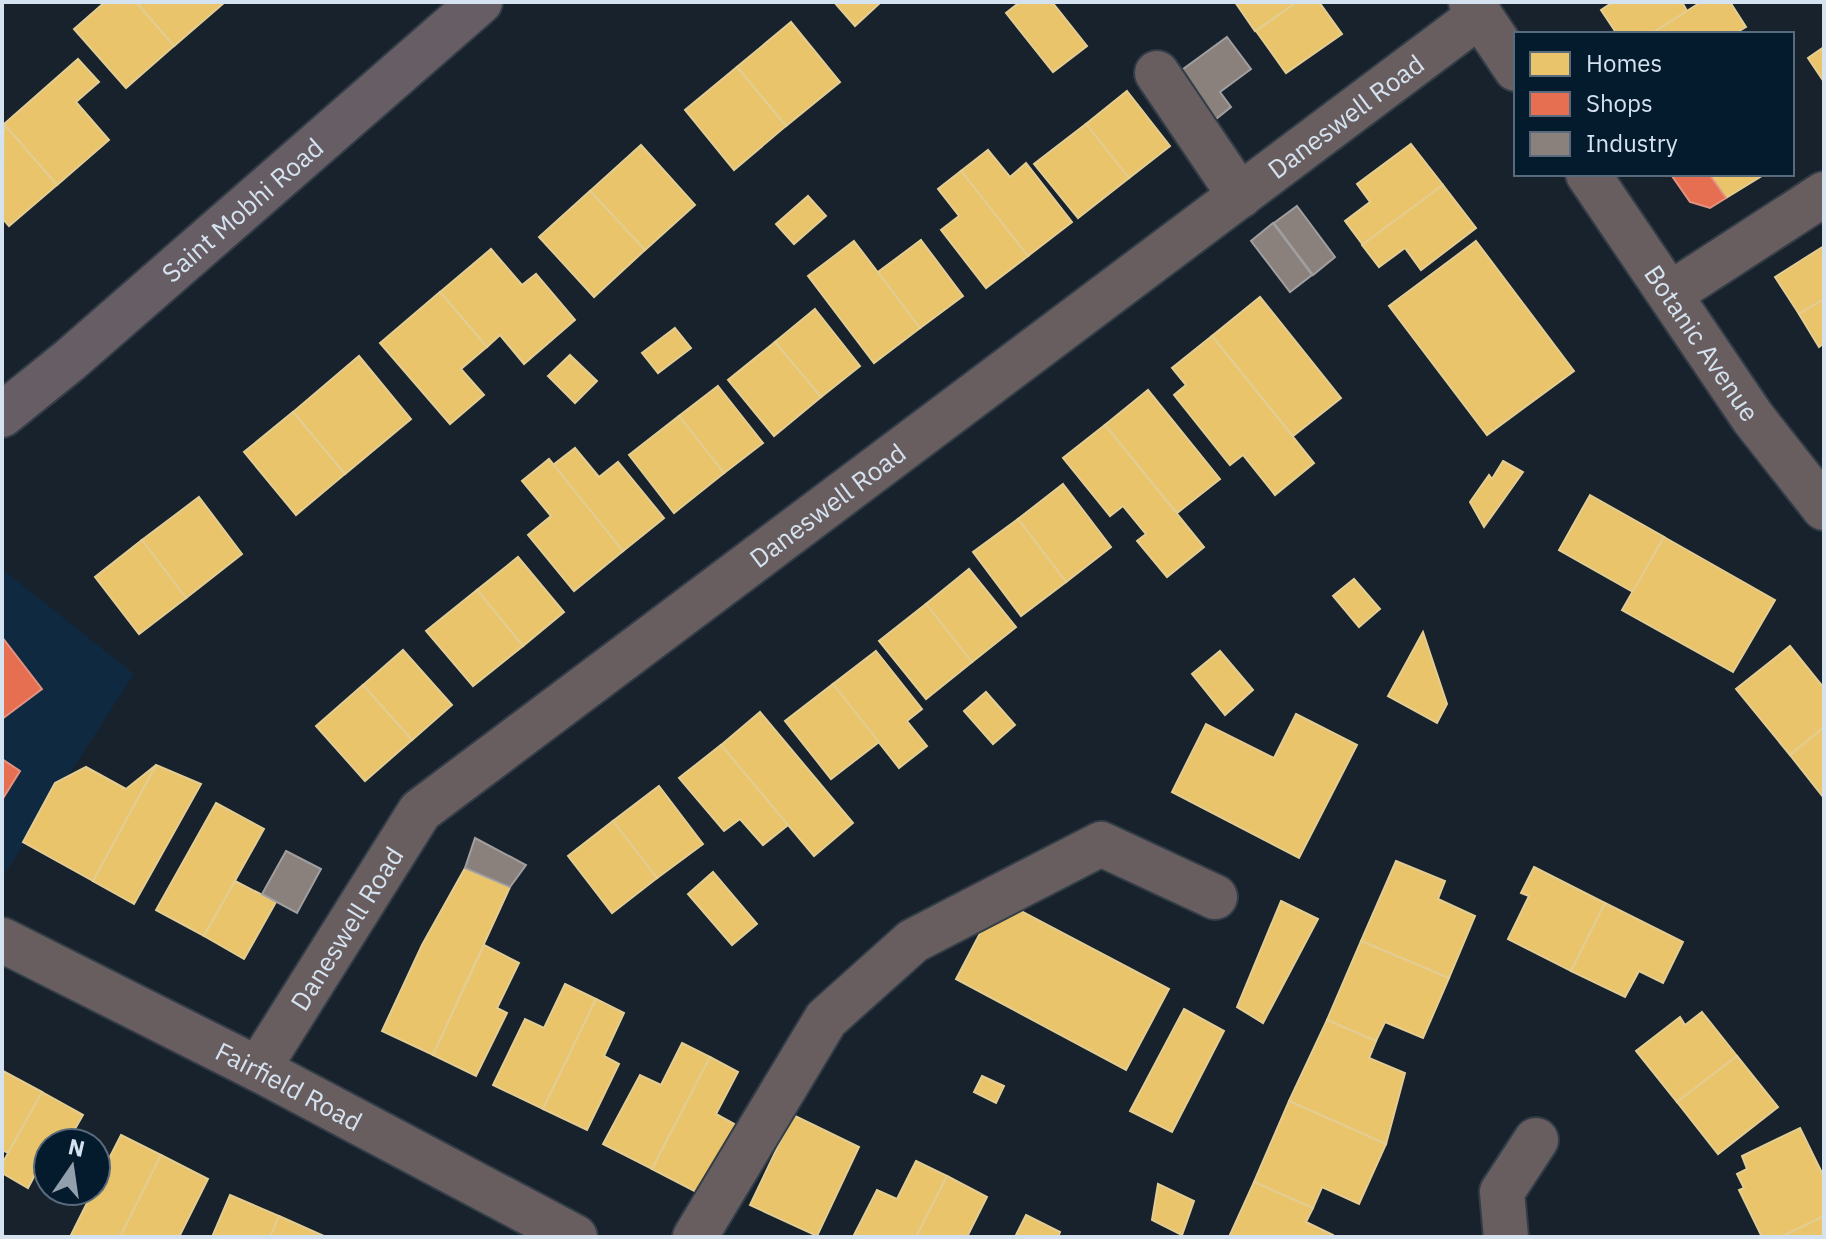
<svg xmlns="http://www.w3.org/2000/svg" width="1826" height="1239" font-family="'IBM Plex Sans',sans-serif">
	<rect width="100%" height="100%" fill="#17222d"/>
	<path fill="#0f2940" d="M2 569 134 674 2 878Z"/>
	<g fill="#e9c46a" stroke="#e3cd92" stroke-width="2">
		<path d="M105 2H136L174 46 126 88 74 29Z"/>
		<path d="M136 2H225L174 46Z"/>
		<path d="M834 2H881L855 26Z"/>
		<path d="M1020 2H1052L1087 46 1053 72 1006 13Z"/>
		<path d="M1235 2H1297L1255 31Z"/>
		<path d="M1297 2H1319L1342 34 1286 73 1256 31Z"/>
		<path d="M1613 2H1682L1687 11 1651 34H1617L1601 10Z"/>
		<path d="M1701 2H1730L1746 27 1734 34H1651Z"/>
		<path d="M791 22 840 82 786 126 737 67Z"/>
		<path d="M1824 47V82L1808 58Z"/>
		<path d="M78 59 99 82 76 102 109 140 57 185 4 124Z"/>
		<path d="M737 67 786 126 734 170 685 110Z"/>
		<path d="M1127 91 1170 146 1129 178 1086 124Z"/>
		<path d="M4 124 57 185 9 226 2 218Z"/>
		<path d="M1086 124 1129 178 1078 218 1034 164Z"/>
		<path d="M1411 144 1443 185 1363 245 1345 221 1370 202 1357 184Z"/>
		<path d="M641 145 695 205 645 250 590 191Z"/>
		<path d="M988 150 1010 177 1026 163 1072 222 1028 256 961 171Z"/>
		<path d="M961 171 1028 256 986 288 941 230 959 216 938 189Z"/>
		<path d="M1709 174H1765L1726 198Z"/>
		<path d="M1443 185 1476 228 1421 270 1405 248 1379 267 1362 245Z"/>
		<path d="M590 191 645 250 594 297 539 237Z"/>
		<path d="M808 196 826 216 794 244 776 224Z"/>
		<path d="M921 240 963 296 920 328 878 272Z"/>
		<path d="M854 241 920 328 874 363 808 276Z"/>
		<path d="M1476 241 1574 371 1487 435 1389 306Z"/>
		<path d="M1824 246V299L1799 314 1775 277Z"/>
		<path d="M491 249 522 285 536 274 575 320 524 364 500 335 487 347 440 292Z"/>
		<path d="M440 292 487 347 461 369 484 395 450 424 380 343Z"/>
		<path d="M1260 297 1341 398 1293 436 1212 336Z"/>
		<path d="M1824 299V343L1819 347 1799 314Z"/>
		<path d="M815 309 860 366 821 397 775 342Z"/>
		<path d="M675 328 691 348 658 373 642 353Z"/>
		<path d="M1212 336 1314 463 1275 495 1243 455 1230 465 1174 395 1186 385 1172 368Z"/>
		<path d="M775 342 821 397 774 436 728 380Z"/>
		<path d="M570 355 597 381 575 403 548 376Z"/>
		<path d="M359 356 411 419 345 474 293 412Z"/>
		<path d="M718 386 763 443 724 473 679 416Z"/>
		<path d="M1148 390 1220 479 1177 513 1105 425Z"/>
		<path d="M293 412 345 474 296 515 244 452Z"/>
		<path d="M679 416 724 473 674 513 629 455Z"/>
		<path d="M1105 425 1204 547 1167 577 1137 541 1146 534 1123 506 1110 516 1063 458Z"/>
		<path d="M575 448 599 477 618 462 664 518 623 551 553 465Z"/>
		<path d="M549 459 623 551 574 591 528 535 551 516 522 481Z"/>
		<path d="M1503 461 1523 472 1484 527 1470 502 1489 475 1492 479Z"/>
		<path d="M1063 484 1111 547 1066 582 1018 519Z"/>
		<path d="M1590 495 1664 537 1633 592 1559 550Z"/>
		<path d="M199 497 242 554 186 598 142 540Z"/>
		<path d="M1018 519 1066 582 1021 616 973 552Z"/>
		<path d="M1664 537 1775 600 1733 672 1622 610Z"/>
		<path d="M142 540 186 598 139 634 95 577Z"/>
		<path d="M518 557 564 612 523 646 477 590Z"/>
		<path d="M969 569 1016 627 972 662 926 604Z"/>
		<path d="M1354 579 1380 609 1359 627 1333 596Z"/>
		<path d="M477 590 523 646 473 686 426 631Z"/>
		<path d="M926 604 972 662 926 699 879 641Z"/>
		<path d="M1423 632 1447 704 1437 723 1388 696Z"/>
		<path d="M1790 646 1824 688V727L1790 755 1736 689Z"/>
		<path d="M403 650 452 705 412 740 363 685Z"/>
		<path d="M876 651 922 709 907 721 927 746 899 768 833 684Z"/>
		<path d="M1220 651 1253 690 1225 715 1192 674Z"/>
		<path d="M833 684 879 742 831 779 785 721Z"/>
		<path d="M363 685 412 740 365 781 316 726Z"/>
		<path d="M986 692 1015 725 993 744 964 711Z"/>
		<path d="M760 712 853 823 814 856 721 745Z"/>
		<path d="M1296 714 1357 745 1299 858 1172 792 1206 724 1274 758Z"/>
		<path d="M1824 727V798L1790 755Z"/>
		<path d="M721 745 788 825 763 845 740 819 724 831 679 778Z"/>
		<path d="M156 765 201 784 134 904 93 881Z"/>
		<path d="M156 765 93 881 23 842 55 783 86 767 126 789Z"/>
		<path d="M659 786 703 844 657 878 613 821Z"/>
		<path d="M216 803 264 829 204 936 156 910Z"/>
		<path d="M613 821 657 878 612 913 568 856Z"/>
		<path d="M1396 861 1445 881 1438 899 1475 916 1449 978 1361 941Z"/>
		<path d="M1534 867 1605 903 1571 971 1508 939 1529 896 1521 893Z"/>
		<path d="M465 868 510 887 433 1055 382 1031 422 945Z"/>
		<path d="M713 872 757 924 732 945 688 894Z"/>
		<path d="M235 881 276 902 244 959 204 936Z"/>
		<path d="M998 899 1169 989 1126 1070 956 979Z"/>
		<path d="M1281 901 1318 919 1263 1023 1237 1007Z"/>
		<path d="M1605 903 1683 942 1663 983 1639 971 1625 997 1571 971Z"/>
		<path d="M1361 941 1449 978 1423 1038 1385 1022 1376 1041 1327 1020Z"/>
		<path d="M484 945 519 963 497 1008 507 1013 476 1076 433 1055Z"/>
		<path d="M565 984 596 999 543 1109 493 1085 525 1019 544 1028Z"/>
		<path d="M596 999 624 1013 604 1056 619 1064 587 1130 543 1109Z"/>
		<path d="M1184 1009 1224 1031 1172 1132 1130 1111Z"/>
		<path d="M1702 1012 1737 1056 1677 1102 1636 1051 1680 1017 1685 1025Z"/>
		<path d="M1327 1020 1376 1041 1369 1058 1405 1073 1386 1144 1289 1101Z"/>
		<path d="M682 1043 710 1057 652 1169 603 1144 640 1075 661 1085Z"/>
		<path d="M1737 1056 1778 1107 1718 1154 1677 1102Z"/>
		<path d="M710 1057 738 1072 716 1114 736 1125 700 1194 652 1169Z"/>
		<path d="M3 1071 42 1092 8 1153 2 1150Z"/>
		<path d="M982 1076 1004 1086 996 1103 974 1092Z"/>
		<path d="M42 1092 83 1115 67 1143H48V1175L38 1169 28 1188 2 1173V1164Z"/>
		<path d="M1289 1101 1386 1144 1359 1204 1322 1187 1313 1208 1254 1182Z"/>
		<path d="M793 1115 859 1147 817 1236 750 1205Z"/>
		<path d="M1800 1128 1824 1177V1216L1781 1237H1762L1739 1190 1744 1188 1737 1174 1747 1169 1742 1156Z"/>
		<path d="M121 1135 161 1155 120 1237H70L93 1191H96V1184Z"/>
		<path d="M161 1155 208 1179 179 1237H120Z"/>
		<path d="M916 1161 947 1176 916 1237H853L877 1190 897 1199Z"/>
		<path d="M947 1176 987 1197 967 1237H916Z"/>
		<path d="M1254 1182 1313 1208 1306 1222 1333 1235 1332 1237H1229Z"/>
		<path d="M1158 1184 1194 1201 1182 1235 1152 1220Z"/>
		<path d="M230 1195 279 1216 270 1237H212Z"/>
		<path d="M1026 1215 1060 1232 1058 1237H1015Z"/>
		<path d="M279 1216 326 1237H270Z"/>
		<path d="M1824 1216V1237H1781Z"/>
	</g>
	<g fill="#e76f51" stroke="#e29281" stroke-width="2">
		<path d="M1675 174H1709L1726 198 1710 208 1690 202 1672 176Z"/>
		<path d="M2 637 42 689 2 719Z"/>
		<path d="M2 759 20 771 2 800Z"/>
	</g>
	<g fill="#8a817c" stroke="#a09e9f" stroke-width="2">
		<path d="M1227 37 1251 69 1220 92 1231 107 1211 123 1175 75Z"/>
		<path d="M1297 206 1335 257 1313 275 1274 223Z"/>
		<path d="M1273 223 1312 275 1290 292 1251 241Z"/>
		<path d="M475 838 526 865 510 887 465 868Z"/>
		<path d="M286 851 321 869 297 913 262 894Z"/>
	</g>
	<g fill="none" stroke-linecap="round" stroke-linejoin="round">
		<g stroke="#333d47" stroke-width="48">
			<g id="minor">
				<path d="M1471 2 1516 69"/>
				<path d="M1157 73 1240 196"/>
				<path id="s1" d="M1588 174 1753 418 1824 508"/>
				<path d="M1670 294 1824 194"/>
				<path id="s2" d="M2 940 258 1069 575 1237"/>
				<path id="s3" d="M258 1069 420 811 1480 15"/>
				<path d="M695 1237 826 1019 913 941 1101 844 1215 897"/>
				<path d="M1506 1237 1502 1192 1536 1140"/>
			</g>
		</g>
		<g stroke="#333d47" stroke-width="48">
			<g id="major">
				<path id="s4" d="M2 415 70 360 480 2"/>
			</g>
		</g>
		<use href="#minor" stroke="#685e60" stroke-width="44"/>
		<use href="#major" stroke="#665e64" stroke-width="44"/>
	</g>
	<g text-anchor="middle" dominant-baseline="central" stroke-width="8" stroke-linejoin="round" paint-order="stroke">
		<g font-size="26" fill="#d5e2f0" stroke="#041a2d">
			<text stroke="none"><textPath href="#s3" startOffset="1462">Daneswell Road</textPath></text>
			<text stroke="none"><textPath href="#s4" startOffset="316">Saint Mobhi Road</textPath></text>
			<text stroke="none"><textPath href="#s1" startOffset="204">Botanic Avenue</textPath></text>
			<text stroke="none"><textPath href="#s3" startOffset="814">Daneswell Road</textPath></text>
			<text stroke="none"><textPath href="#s3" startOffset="166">Daneswell Road</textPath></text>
			<text stroke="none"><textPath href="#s2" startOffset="322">Fairfield Road</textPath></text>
		</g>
	</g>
	<rect width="1826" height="1239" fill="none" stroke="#d5e2f0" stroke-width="8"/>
	<rect x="1514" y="32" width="280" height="144" fill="#041a2d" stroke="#586a7b" stroke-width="2"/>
	<rect x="1530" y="52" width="40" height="24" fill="#e9c46a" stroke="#586a7b" stroke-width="2"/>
	<text x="1586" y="72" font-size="24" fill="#d5e2f0">Homes</text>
	<rect x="1530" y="92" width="40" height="24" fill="#e76f51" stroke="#586a7b" stroke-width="2"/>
	<text x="1586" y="112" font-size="24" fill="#d5e2f0">Shops</text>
	<rect x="1530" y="132" width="40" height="24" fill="#8a817c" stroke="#586a7b" stroke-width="2"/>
	<text x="1586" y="152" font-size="24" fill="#d5e2f0">Industry</text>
	<g transform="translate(72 1167) rotate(13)"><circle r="38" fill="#041a2d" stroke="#586a7b" stroke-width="2"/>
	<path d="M0-6L14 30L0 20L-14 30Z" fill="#929fac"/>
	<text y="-12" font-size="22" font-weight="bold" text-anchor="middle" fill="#d5e2f0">N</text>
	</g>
</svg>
